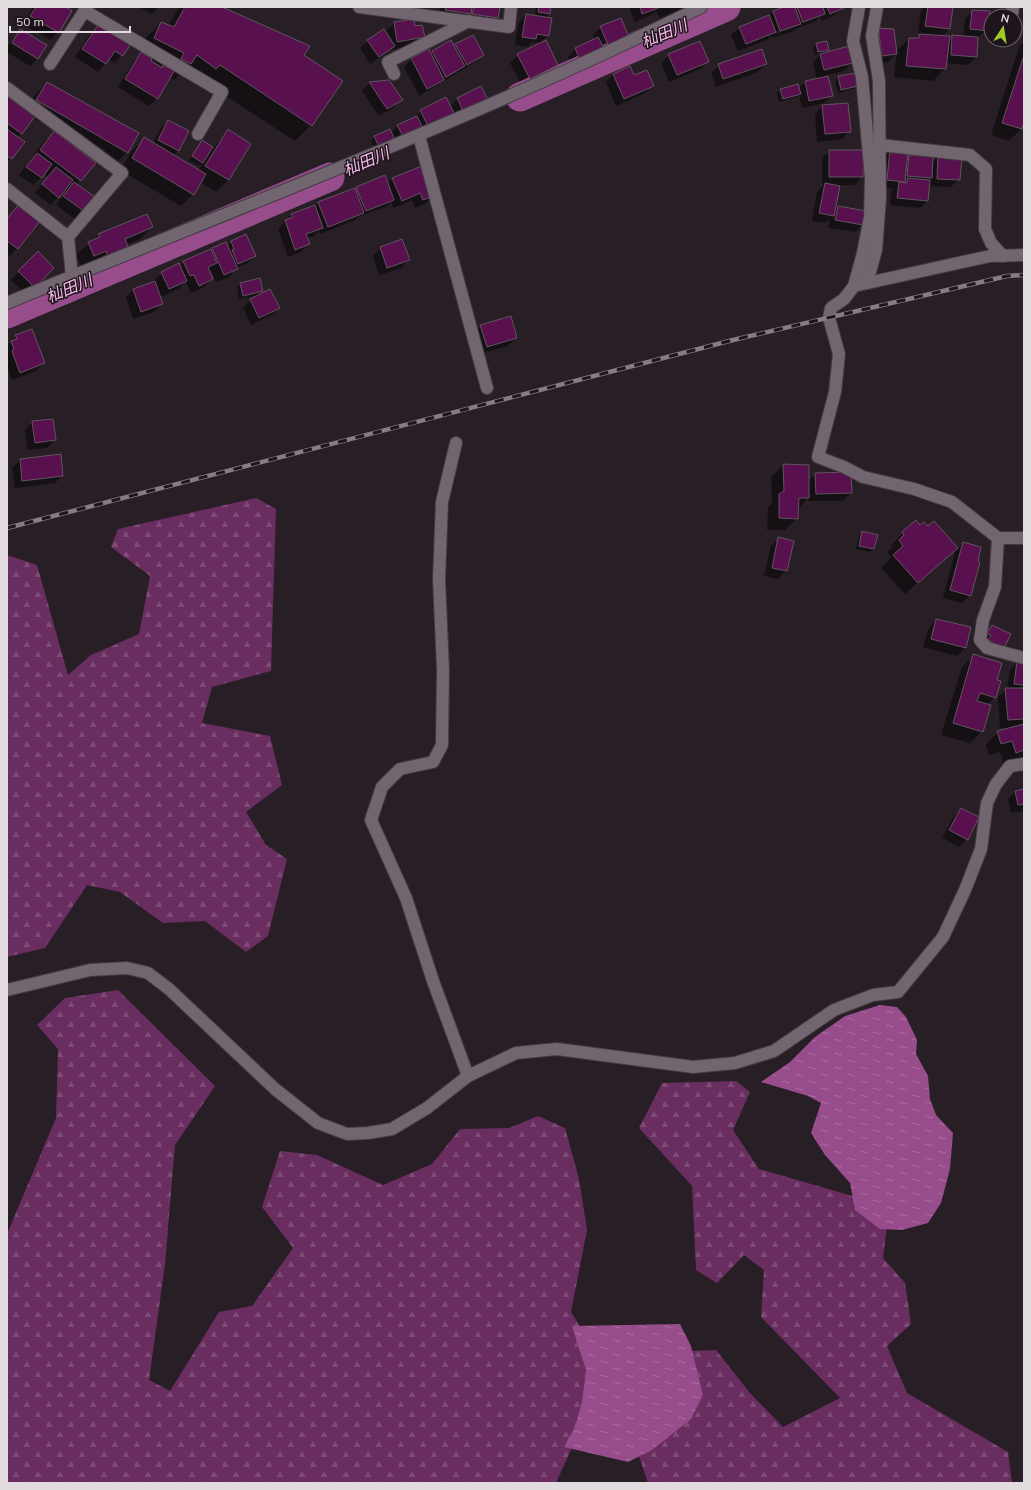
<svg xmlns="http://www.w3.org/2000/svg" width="1031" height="1490" font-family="Mulish,'Noto Sans JP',sans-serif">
	<defs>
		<pattern id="forest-firs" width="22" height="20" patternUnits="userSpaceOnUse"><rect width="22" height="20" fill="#692d60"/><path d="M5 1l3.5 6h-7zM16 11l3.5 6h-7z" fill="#7e4b76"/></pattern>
		<pattern id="water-ripples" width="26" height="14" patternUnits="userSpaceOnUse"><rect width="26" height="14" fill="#974d8b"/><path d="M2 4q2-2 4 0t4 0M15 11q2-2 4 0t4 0" fill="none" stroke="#aa6ea0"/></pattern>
	</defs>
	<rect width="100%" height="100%" fill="#281e26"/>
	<g fill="url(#forest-firs)">
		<path d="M256 498 276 509 271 671 212 687 202 723 270 736 282 785 246 812 266 845 287 859 268 936 246 952 205 921 163 923 120 892 87 885 45 948 7 957V555L37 565 68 675 91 655 139 634 150 576 111 547 118 529Z"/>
		<path d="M118 990 215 1086 175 1145 165 1264 149 1380 170 1391 219 1312 252 1306 293 1248 262 1207 280 1151 317 1155 383 1185 432 1164 460 1129 509 1128 538 1116 565 1128 579 1179 587 1230 571 1312 591 1344 599 1388 556 1483H7V1234L56 1118 58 1049 37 1025 65 998Z"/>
		<path d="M736 1081 750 1092 733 1130 759 1169 859 1198 888 1217 883 1258 905 1283 911 1324 887 1346 907 1393 1008 1452 1012 1483H648L635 1444 660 1352 716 1350 750 1393 783 1427 840 1398 761 1317 764 1270 744 1255 717 1283 696 1270 692 1186 639 1128 662 1083Z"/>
	</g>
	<g fill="url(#water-ripples)">
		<path d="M880 1005 897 1007 906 1017 917 1040 916 1054 928 1076 930 1099 936 1115 953 1133 950 1169 941 1203 928 1223 902 1230 880 1229 855 1210 850 1183 825 1155 811 1133 821 1103 808 1096 761 1082 790 1062 815 1037 845 1016Z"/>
		<path d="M680 1324 691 1346 703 1395 691 1419 652 1450 628 1462 564 1447 575 1427 582 1402 586 1370 572 1326Z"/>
	</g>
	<g fill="#0007" fill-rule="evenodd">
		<path d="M33 7H64L58 32 50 40 23 24Z"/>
		<path d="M139 7H159L152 14Z"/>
		<path d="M181 7H218L303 55 311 125 295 141 203 81 182 72 174 80 169 77 157 98 149 106 118 87 134 61 140 54H139L145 39 161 23 168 26 176 12ZM151 60 164 67 162 69 149 62Z"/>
		<path d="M440 7H499L497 18 490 26 438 18Z"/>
		<path d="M536 7H550L549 14 545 18 548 35 540 43 532 42 527 47 515 45 518 23 526 15 535 16Z"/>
		<path d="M629 7H685L660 18 656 11 653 14 635 22Z"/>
		<path d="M787 7 843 8 835 15 822 21 820 17 816 21 795 29 792 32 772 38 771 35 767 40 738 51 731 35 739 28 768 17 774 12ZM792 26V28L776 34 775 32Z"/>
		<path d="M924 7H952L949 29 941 37 948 41 953 36 963 37 965 19 973 11 987 30 977 38 976 57 968 65 946 63 945 69 933 81 894 77 897 53 888 62 874 63 879 29 895 52 909 39H915L920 34 918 33 921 10Z"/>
		<path d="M413 20 414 27 424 37 416 45 390 50 370 64 360 48 368 41 387 36 386 31 394 23Z"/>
		<path d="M98 26 122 55 114 63 109 59 98 72 75 57 90 34Z"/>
		<path d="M601 27 627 36 572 67 568 57 575 49 595 40 593 35Z"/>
		<path d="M21 30 38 58 30 66 7 52V47Z"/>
		<path d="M1024 42V119L1021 129 1009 141 991 135 1019 47Z"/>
		<path d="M816 44 828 50 824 54 852 63 844 71 827 75 832 95 824 103 802 108 799 95 796 97 779 102 777 93 780 90 798 89 805 82 817 79 813 62 821 54 814 55 813 48Z"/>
		<path d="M456 45 483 54 475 62 419 96 404 67 412 59 432 51 454 47ZM456 70V72L442 80 441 78Z"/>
		<path d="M518 55 557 65 549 73 522 86 510 63Z"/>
		<path d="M669 55 708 62 700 69 669 82 661 63Z"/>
		<path d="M766 64 758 72 716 87 711 73 719 65Z"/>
		<path d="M614 74 633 77 653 86 645 93 616 106 606 82Z"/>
		<path d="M839 77 857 86 853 89 838 93 835 81Z"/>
		<path d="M388 81 401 100 393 108 379 116 362 91 369 83Z"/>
		<path d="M47 83 127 152 115 164 33 118 17 138 11 158 7 163V95L26 109 35 95Z"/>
		<path d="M481 88 488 101 376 152 371 140 375 137 391 133 398 126 413 119 421 111 450 107 457 99Z"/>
		<path d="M822 106 850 131 842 139 817 142 815 114Z"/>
		<path d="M168 122 179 150 173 156 198 171 204 162 199 166 189 160 202 141 213 148 228 131 250 144 228 180 216 192 200 182 193 194 181 206 120 170 132 151 144 139 153 144 160 129Z"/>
		<path d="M54 132 94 163 76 185 94 198 76 220 56 205 66 191 64 190 51 205 35 193 48 177 44 174 33 185 19 175 42 144Z"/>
		<path d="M891 150 906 159 909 156 932 163 938 156 959 179 951 187 929 186 928 200 920 208 890 205 891 191 893 189 880 188 883 158Z"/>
		<path d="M830 151 862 177 855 185H839L834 211 838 207 863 224 855 232 828 228 830 219 825 223 812 221 817 192 824 184H822V158Z"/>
		<path d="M393 178 433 196 425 204 415 208 412 200 394 208 391 202 385 207 358 217 355 220 320 234 319 231 314 236 307 238 309 244 301 252 288 257 278 229 292 214 357 188 387 184ZM355 215V217L323 229V228Z"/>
		<path d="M20 205 40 220 10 256 7 254V219Z"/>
		<path d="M152 227 140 239 126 245 127 248 82 267 76 255 99 235Z"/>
		<path d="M232 242 255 255 247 263 237 268 229 277 216 282 210 269 208 271 212 279 204 287 191 293 186 282 184 283 178 289 160 297 162 304 154 312 133 319 126 297 134 289 155 282 154 280 162 273 179 267 184 262 213 248 227 247Z"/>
		<path d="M381 248 408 260 401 268 379 275 373 256Z"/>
		<path d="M38 253 53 268 26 295 11 280Z"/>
		<path d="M240 284 262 291 258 295 239 299 237 287Z"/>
		<path d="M251 300 279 308 271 315 251 325 243 308Z"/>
		<path d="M481 326 516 338 508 346 479 354 473 334Z"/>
		<path d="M16 336 44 363 36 371 12 380 7 366V347Z"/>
		<path d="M33 422 55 440 47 448 28 450 25 430Z"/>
		<path d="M20 460 62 476 55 483 15 488 12 468Z"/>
		<path d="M783 465 808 481 816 474 851 493 843 501H808V498L798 509 797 518 785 530H767L768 507 772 503 771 477Z"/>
		<path d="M916 521 920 527 928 528 934 522 958 549 963 544 970 595 962 603 943 598 956 548 905 594 881 568 892 557 887 552 893 547 891 545Z"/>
		<path d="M862 532 873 549 870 552 856 549 859 536Z"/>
		<path d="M779 539 786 571 778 579 764 576 771 546Z"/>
		<path d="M936 620 970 628 965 648 957 656 923 647 929 628Z"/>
		<path d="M992 626 1010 635 1003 648 996 655 981 648 984 644 980 642 984 634ZM984 637 1002 646V648L983 639Z"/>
		<path d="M974 656 995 697 987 705 982 731 970 743 941 735 962 667Z"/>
		<path d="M1017 662 1024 663V758L1004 764 1000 752 989 755 986 744 998 732 1014 728H1000L998 697 1007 689 1010 670Z"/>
		<path d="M1024 790V817L1023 811 1011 813 1008 799 1016 791Z"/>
		<path d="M961 809 978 818 967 839 959 847 942 838 954 817Z"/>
	</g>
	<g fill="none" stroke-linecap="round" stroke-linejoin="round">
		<g stroke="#974d8b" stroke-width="29">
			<path d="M520 97 726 7"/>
			<path d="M7 314 330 177"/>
		</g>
	</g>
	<g fill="#58104f" stroke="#61555e">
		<path d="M36 7H66L72 11 59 33 30 16Z"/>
		<path d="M185 7H222L310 46 304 55 343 81 312 126 220 65 216 69 197 55 191 64 181 59 184 53 154 38 161 22 174 27Z"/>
		<path d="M446 7H472L471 14 445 10Z"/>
		<path d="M474 7H500L498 18 472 14Z"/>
		<path d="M539 7H551L550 14 538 12Z"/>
		<path d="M640 7H661L642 14Z"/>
		<path d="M784 7H795L801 24 780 31 773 11Z"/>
		<path d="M797 7H823L825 14 803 22Z"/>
		<path d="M827 7H844V8L830 14Z"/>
		<path d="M928 7H953L950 29 925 26Z"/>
		<path d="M972 10 990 11 988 31 970 29Z"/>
		<path d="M526 14 552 18 549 36 537 34 536 39 522 37Z"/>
		<path d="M769 15 776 32 746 44 739 27Z"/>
		<path d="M621 18 629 37 608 45 600 26Z"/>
		<path d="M414 19 415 26 422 25 425 37 397 42 394 22Z"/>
		<path d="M98 25 130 45 123 56 115 51 106 64 82 49Z"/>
		<path d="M878 28 894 29 897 54 882 56Z"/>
		<path d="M20 29 47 45 38 59 12 43Z"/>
		<path d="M384 29 395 46 379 57 367 40Z"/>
		<path d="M919 34 950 36 946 69 906 66 909 38H919Z"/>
		<path d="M473 35 484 55 467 65 455 44Z"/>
		<path d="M952 35 978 37 977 57 951 55Z"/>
		<path d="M598 37 604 48 580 60 575 48Z"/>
		<path d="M451 40 465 66 446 77 432 51Z"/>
		<path d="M546 40 558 65 530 79 517 54Z"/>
		<path d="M700 41 709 62 677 75 668 54Z"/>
		<path d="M827 41 829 50 818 52 816 43Z"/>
		<path d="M849 46 853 63 824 70 820 54Z"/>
		<path d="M429 49 444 80 427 89 411 58Z"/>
		<path d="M762 49 767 64 723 79 718 64Z"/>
		<path d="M141 52 152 59 151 61 162 68 163 65 174 71 158 99 125 79Z"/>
		<path d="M1024 55V122L1022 129 1002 123Z"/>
		<path d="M630 66 634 75 647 70 654 86 624 99 613 74Z"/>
		<path d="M855 73 858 86 841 90 838 76Z"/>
		<path d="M828 76 833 96 809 101 805 81Z"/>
		<path d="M389 80 403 100 387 109 369 82Z"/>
		<path d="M47 82 139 133 128 153 36 100Z"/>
		<path d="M798 84 801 94 783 99 780 89Z"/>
		<path d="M481 86 489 102 464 113 457 98Z"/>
		<path d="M7 93 36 115 22 134 7 123Z"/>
		<path d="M446 97 455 115 429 128 420 110Z"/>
		<path d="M848 103 851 132 825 134 822 105Z"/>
		<path d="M417 116 424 131 405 140 397 125Z"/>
		<path d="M168 120 189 131 179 151 158 140Z"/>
		<path d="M7 129 25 142 12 159 7 156Z"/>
		<path d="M228 129 251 144 229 180 205 166Z"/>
		<path d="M390 129 396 142 380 149 374 136Z"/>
		<path d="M54 131 96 163 81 181 40 150Z"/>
		<path d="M144 137 206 174 194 195 132 158Z"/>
		<path d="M202 140 213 147 203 163 192 156Z"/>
		<path d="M890 149 908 151 905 182 887 180Z"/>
		<path d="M829 150H864L863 177H829Z"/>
		<path d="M37 153 52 164 42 178 26 167Z"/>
		<path d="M909 155 933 157 932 178 907 176Z"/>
		<path d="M938 155 962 156 960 180 937 179Z"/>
		<path d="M422 166 434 196 423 200 420 193 402 201 392 178Z"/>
		<path d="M56 167 73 180 59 198 42 184Z"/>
		<path d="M385 175 394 200 366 211 356 187Z"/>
		<path d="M907 178 930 180 928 201 897 198 899 182 907 183Z"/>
		<path d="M74 182 96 198 85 212 63 196Z"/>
		<path d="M825 183 840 186 834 216 819 213Z"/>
		<path d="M355 188 364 213 328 227 318 202Z"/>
		<path d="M20 203 41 220 18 249 7 241V219Z"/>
		<path d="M315 205 323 228 306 234 310 244 295 250 285 220 293 217 291 214Z"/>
		<path d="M838 206 866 211 863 225 835 220Z"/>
		<path d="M147 214 153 227 125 239 129 249 108 257 106 251 94 256 88 242 100 237 98 234Z"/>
		<path d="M246 234 256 256 238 264 232 250 234 249 231 241Z"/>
		<path d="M402 239 410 260 387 268 380 247Z"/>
		<path d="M226 242 238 269 224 275 212 248Z"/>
		<path d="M211 249 217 263 208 267 213 279 199 286 194 275 190 276 183 261Z"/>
		<path d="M38 251 54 268 35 288 18 271Z"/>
		<path d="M179 263 187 281 169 289 161 272Z"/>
		<path d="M260 278 263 291 243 296 240 283Z"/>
		<path d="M155 281 163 304 141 312 133 289Z"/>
		<path d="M270 289 280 308 259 318 250 299Z"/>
		<path d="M511 316 517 338 487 347 480 325Z"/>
		<path d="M32 329 45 363 20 373 12 351 14 349 11 341 17 339 15 335Z"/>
		<path d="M53 419 56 440 35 443 32 421Z"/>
		<path d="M61 454 63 476 22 481 20 459Z"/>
		<path d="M783 464 809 465V498H799L798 519 779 518V494L784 491Z"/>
		<path d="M851 472 852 493 816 494 815 473Z"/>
		<path d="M916 520 920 525 924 522 928 526 934 521 958 548 918 583 893 555 903 546 899 540 904 535 902 532Z"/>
		<path d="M862 531 878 535 874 549 859 546Z"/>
		<path d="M778 537 794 541 787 571 772 568Z"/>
		<path d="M963 542 981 547 978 561 980 562 971 596 950 590Z"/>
		<path d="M936 619 971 627 966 648 931 639Z"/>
		<path d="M992 625 1011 634 1004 648 988 640 991 635 987 634Z"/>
		<path d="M973 654 1002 663 997 680 1001 681 996 698 980 693 977 701 991 705 983 732 953 723Z"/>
		<path d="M1017 661 1024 662V685L1014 684Z"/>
		<path d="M1005 688H1024V719L1008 720Z"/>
		<path d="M1024 724V750L1016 753 1012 741 1001 744 997 731Z"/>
		<path d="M1024 789V804L1018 805 1015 791Z"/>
		<path d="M961 808 979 817 968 840 949 830Z"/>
	</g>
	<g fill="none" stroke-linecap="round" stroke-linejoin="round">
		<g stroke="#433b41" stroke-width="14">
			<g id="street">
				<path d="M359 7 509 27 511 7"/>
				<path d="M85 11 222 92 198 134"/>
				<path d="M1012 14 1013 7"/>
				<path d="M50 64 87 7"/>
				<path d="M394 74 388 62 469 21"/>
				<path d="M7 88 122 173 68 237"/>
				<path d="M419 136 487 388"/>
				<path d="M880 145 970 155 986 169 985 229 991 243 1003 256"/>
				<path d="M7 189 68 237 72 277"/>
				<path d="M1024 255 990 256 854 286 844 299 831 308 829 318 839 354 835 392 818 457 844 467 863 477 914 489 952 502 998 538H1024"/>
				<path d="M867 283 876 250 880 198 879 81 872 36 877 7"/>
				<path d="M854 286 863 253 870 217 871 179 862 77 853 41 859 7"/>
				<path d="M7 303C239 207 475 119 701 7"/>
				<path d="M456 443 442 502 439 579 443 670 442 745 433 762 400 769 382 787 371 820 406 898 433 981 468 1076"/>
				<path d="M998 538 995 587 983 620 980 640 987 648 1024 658"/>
				<path d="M7 990 90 970 127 968 148 973 169 989 275 1089 318 1123 347 1134 368 1133 392 1129 427 1108 468 1076 516 1053 557 1049 693 1067 735 1063 774 1051 834 1010 873 995 898 992 943 937 965 890 981 849 987 803 996 784 1010 766 1024 764"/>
			</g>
		</g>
		<use href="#street" stroke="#71656f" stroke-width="12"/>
		<g stroke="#867d84" stroke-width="4.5">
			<path id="rail" d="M7 528 733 340 1007 276 1024 275"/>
		</g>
		<use href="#rail" stroke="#1e151c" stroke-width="3" stroke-dasharray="9" stroke-linecap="butt"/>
	</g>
	<g text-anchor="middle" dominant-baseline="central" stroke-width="3" stroke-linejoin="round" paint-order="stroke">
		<g font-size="16" font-style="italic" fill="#f8bbec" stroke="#1e151c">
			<text transform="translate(664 33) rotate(-23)">杣田川</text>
			<text transform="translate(366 161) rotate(-23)">杣田川</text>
			<text transform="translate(69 288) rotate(-23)">杣田川</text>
		</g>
	</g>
	<rect width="1031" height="1490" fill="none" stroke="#e2dbe0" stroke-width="16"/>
	<g transform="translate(1003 28) rotate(12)"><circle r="19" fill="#1e151c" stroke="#6c646a"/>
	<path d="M0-3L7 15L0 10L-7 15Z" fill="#a1c929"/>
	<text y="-6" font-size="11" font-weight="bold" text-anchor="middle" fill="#e2dbe0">N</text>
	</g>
	<path d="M10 26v6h120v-6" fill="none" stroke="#e2dbe0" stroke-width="2"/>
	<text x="16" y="26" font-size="12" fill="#e2dbe0" stroke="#1e151c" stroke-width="3" paint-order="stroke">50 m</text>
</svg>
